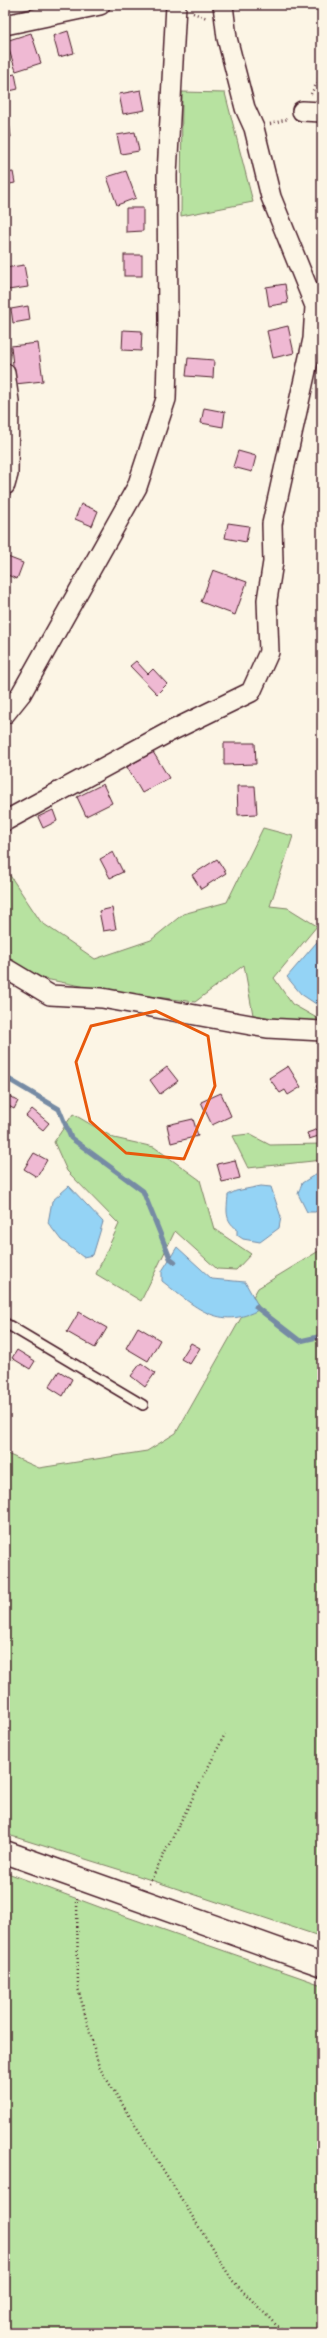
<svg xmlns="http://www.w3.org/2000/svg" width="327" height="2338" font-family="Pangolin,sans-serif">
	<rect width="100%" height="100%" fill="#fcf5e5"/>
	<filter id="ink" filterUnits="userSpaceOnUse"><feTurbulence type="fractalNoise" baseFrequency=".025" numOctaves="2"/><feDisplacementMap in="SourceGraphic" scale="8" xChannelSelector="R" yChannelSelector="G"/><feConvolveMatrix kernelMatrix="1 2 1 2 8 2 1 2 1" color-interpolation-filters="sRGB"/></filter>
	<g filter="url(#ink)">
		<g fill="#b7e2a0" stroke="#808066">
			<path d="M182 92 225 93 253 202 181 216Z"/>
			<path d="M263 828 293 836 270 906 288 908 317 926 274 978 292 1004 322 1021V1025L253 1015 244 965 195 1002 102 990 45 979 5 960V868L41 922 95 959 151 940 183 914 227 902Z"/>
			<path d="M73 1114 114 1138 154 1147 200 1180 214 1229 251 1254 236 1270 217 1269 175 1231 141 1301 96 1274 119 1224 67 1171 54 1142Z"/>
			<path d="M249 1134 270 1145 322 1144V1160L248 1168 232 1136Z"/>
			<path d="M322 1249V1937L124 1871 5 1834V1453L39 1468 147 1451 176 1433 258 1288Z"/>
			<path d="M5 1872 110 1911 322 1985V2333H5Z"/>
		</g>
		<g fill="#94d3f5" stroke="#768ba4">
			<path d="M322 936V1008L301 994 287 977Z"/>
			<path d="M322 1170V1208L315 1212H307L298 1194 302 1183Z"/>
			<path d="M69 1186 103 1222 93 1255 83 1257 61 1240 48 1223 52 1201Z"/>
			<path d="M261 1186 271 1187 281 1217 279 1228 260 1242 243 1239 237 1235V1229C224 1220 227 1210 228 1195L236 1191Z"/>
			<path d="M177 1247 212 1279 245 1282 260 1309C219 1332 194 1306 162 1281V1271Z"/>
		</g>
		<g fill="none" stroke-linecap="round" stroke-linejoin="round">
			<g stroke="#768ba4" stroke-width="5">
				<path d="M5 1077 59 1109 71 1138 143 1191 170 1258 175 1262"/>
				<path d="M256 1307 300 1341 322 1336"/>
			</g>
		</g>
		<g fill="#efb9d3" stroke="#4a1f2b">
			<path d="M68 31 74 53 59 57 53 36Z"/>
			<path d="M31 33 41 63 16 71 6 41Z"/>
			<path d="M15 74 18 89 5 92V76Z"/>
			<path d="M141 90 145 110 123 114 119 94Z"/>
			<path d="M5 122H9L11 137 5 138Z"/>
			<path d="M135 132 139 151 121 154 117 135Z"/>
			<path d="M126 171 136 198 117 205 107 177Z"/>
			<path d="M13 172 15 183 5 185V173Z"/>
			<path d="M126 208H143V231L126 232Z"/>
			<rect x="124" y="255" width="18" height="21"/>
			<path d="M24 265 28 287 8 290 5 268Z"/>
			<path d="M285 284 288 303 269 306 266 287Z"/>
			<path d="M28 306 30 320 13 323 11 309Z"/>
			<path d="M288 326 294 353 273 358 267 331Z"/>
			<path d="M123 330 142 331 141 351 122 350Z"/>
			<path d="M38 343 43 381 15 384 11 346Z"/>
			<path d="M188 358 214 360 213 378 186 376Z"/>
			<path d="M204 408 225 412 223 427 201 423Z"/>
			<path d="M238 451 256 456 252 472 233 467Z"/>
			<path d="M81 504 98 511 92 526 75 519Z"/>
			<path d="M228 523 249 526 246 542 225 538Z"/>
			<path d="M5 556 23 563 17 579 5 574Z"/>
			<path d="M213 570 247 582 235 615 201 602Z"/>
			<path d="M136 661 148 674 153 669 167 684 157 694 130 666Z"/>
			<path d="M224 743H255L256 764 224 765Z"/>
			<path d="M153 752 169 778 142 793 127 767Z"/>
			<path d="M103 784 112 803 86 816 77 797Z"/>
			<path d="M237 786H255L257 814 238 815Z"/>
			<path d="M53 810 57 821 43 828 38 817Z"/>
			<path d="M113 852 123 872 110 878 100 859Z"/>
			<path d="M217 859 226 873 201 889 192 875Z"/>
			<path d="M112 908 116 929 103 931 99 911Z"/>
			<path d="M288 1066 301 1087 288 1095 285 1090 280 1093 269 1078Z"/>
			<path d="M167 1067 178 1081 160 1094 150 1080Z"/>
			<path d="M322 1083V1090L319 1091 316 1086Z"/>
			<path d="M221 1093 231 1116 212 1125 201 1102Z"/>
			<path d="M5 1094 18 1101 14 1109 5 1104Z"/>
			<path d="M32 1109 49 1123 43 1130 26 1116Z"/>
			<path d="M193 1119 198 1136 171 1143 167 1125Z"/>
			<path d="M321 1128 322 1135 309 1139 307 1133Z"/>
			<path d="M34 1153 47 1160 37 1177 24 1169Z"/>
			<path d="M235 1160 240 1178 222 1182 217 1164Z"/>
			<path d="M79 1312 107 1328 95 1348 67 1332Z"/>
			<path d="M138 1327 160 1340 148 1361 126 1348Z"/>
			<path d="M191 1343 200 1348 190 1364 181 1359Z"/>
			<path d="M17 1350 35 1361 30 1369 12 1358Z"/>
			<path d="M141 1363 155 1373 145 1387 131 1376Z"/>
			<path d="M59 1371 72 1379 63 1396 49 1387Z"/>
		</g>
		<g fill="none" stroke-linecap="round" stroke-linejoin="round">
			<g stroke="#4a1f2b" stroke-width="12">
				<path id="service" d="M5 1323 143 1405"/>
			</g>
			<g stroke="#4a1f2b" stroke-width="22">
				<g id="minor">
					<path d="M5 25 100 5"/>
					<path d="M302 111 322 112"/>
					<path d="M5 373 9 401 8 474 5 485"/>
					<path d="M5 714 21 694 137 487 166 399 168 321 167 175 176 5"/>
					<path d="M5 821 169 732 251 692 269 652 267 600 273 562 272 524 313 339 315 306 271 197 254 128 245 108 227 38 223 5"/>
					<path d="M5 968 50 995 102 998 267 1028 322 1031"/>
				</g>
			</g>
			<g stroke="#4a1f2b" stroke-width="25">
				<path id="tertiary" d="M5 1852 322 1965"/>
			</g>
			<g stroke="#4a1f2b" stroke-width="2.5" stroke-dasharray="1 3" stroke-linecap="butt">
				<path d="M193 13 207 18"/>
				<path d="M311 94 322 73"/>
				<path d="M270 124 288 119"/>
				<path d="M149 1884 225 1734"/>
				<path d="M77 1898 78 1988 99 2067 232 2280 276 2325 289 2333"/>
			</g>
			<use href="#service" stroke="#fcf5e5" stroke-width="9"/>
			<use href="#minor" stroke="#fcf5e5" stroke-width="19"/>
			<use href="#tertiary" stroke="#fcf5e5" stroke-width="22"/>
		</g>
	</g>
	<path fill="none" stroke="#e8590c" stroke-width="3" stroke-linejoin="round" d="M156 1011 208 1036 215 1086 184 1159 126 1153 90 1121 76 1062 91 1026Z"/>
	<rect width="327" height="2338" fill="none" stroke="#fcf5e5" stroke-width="20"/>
	<rect x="10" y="10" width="307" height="2318" fill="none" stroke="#4a1f2b" stroke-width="1.5" filter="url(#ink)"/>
</svg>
